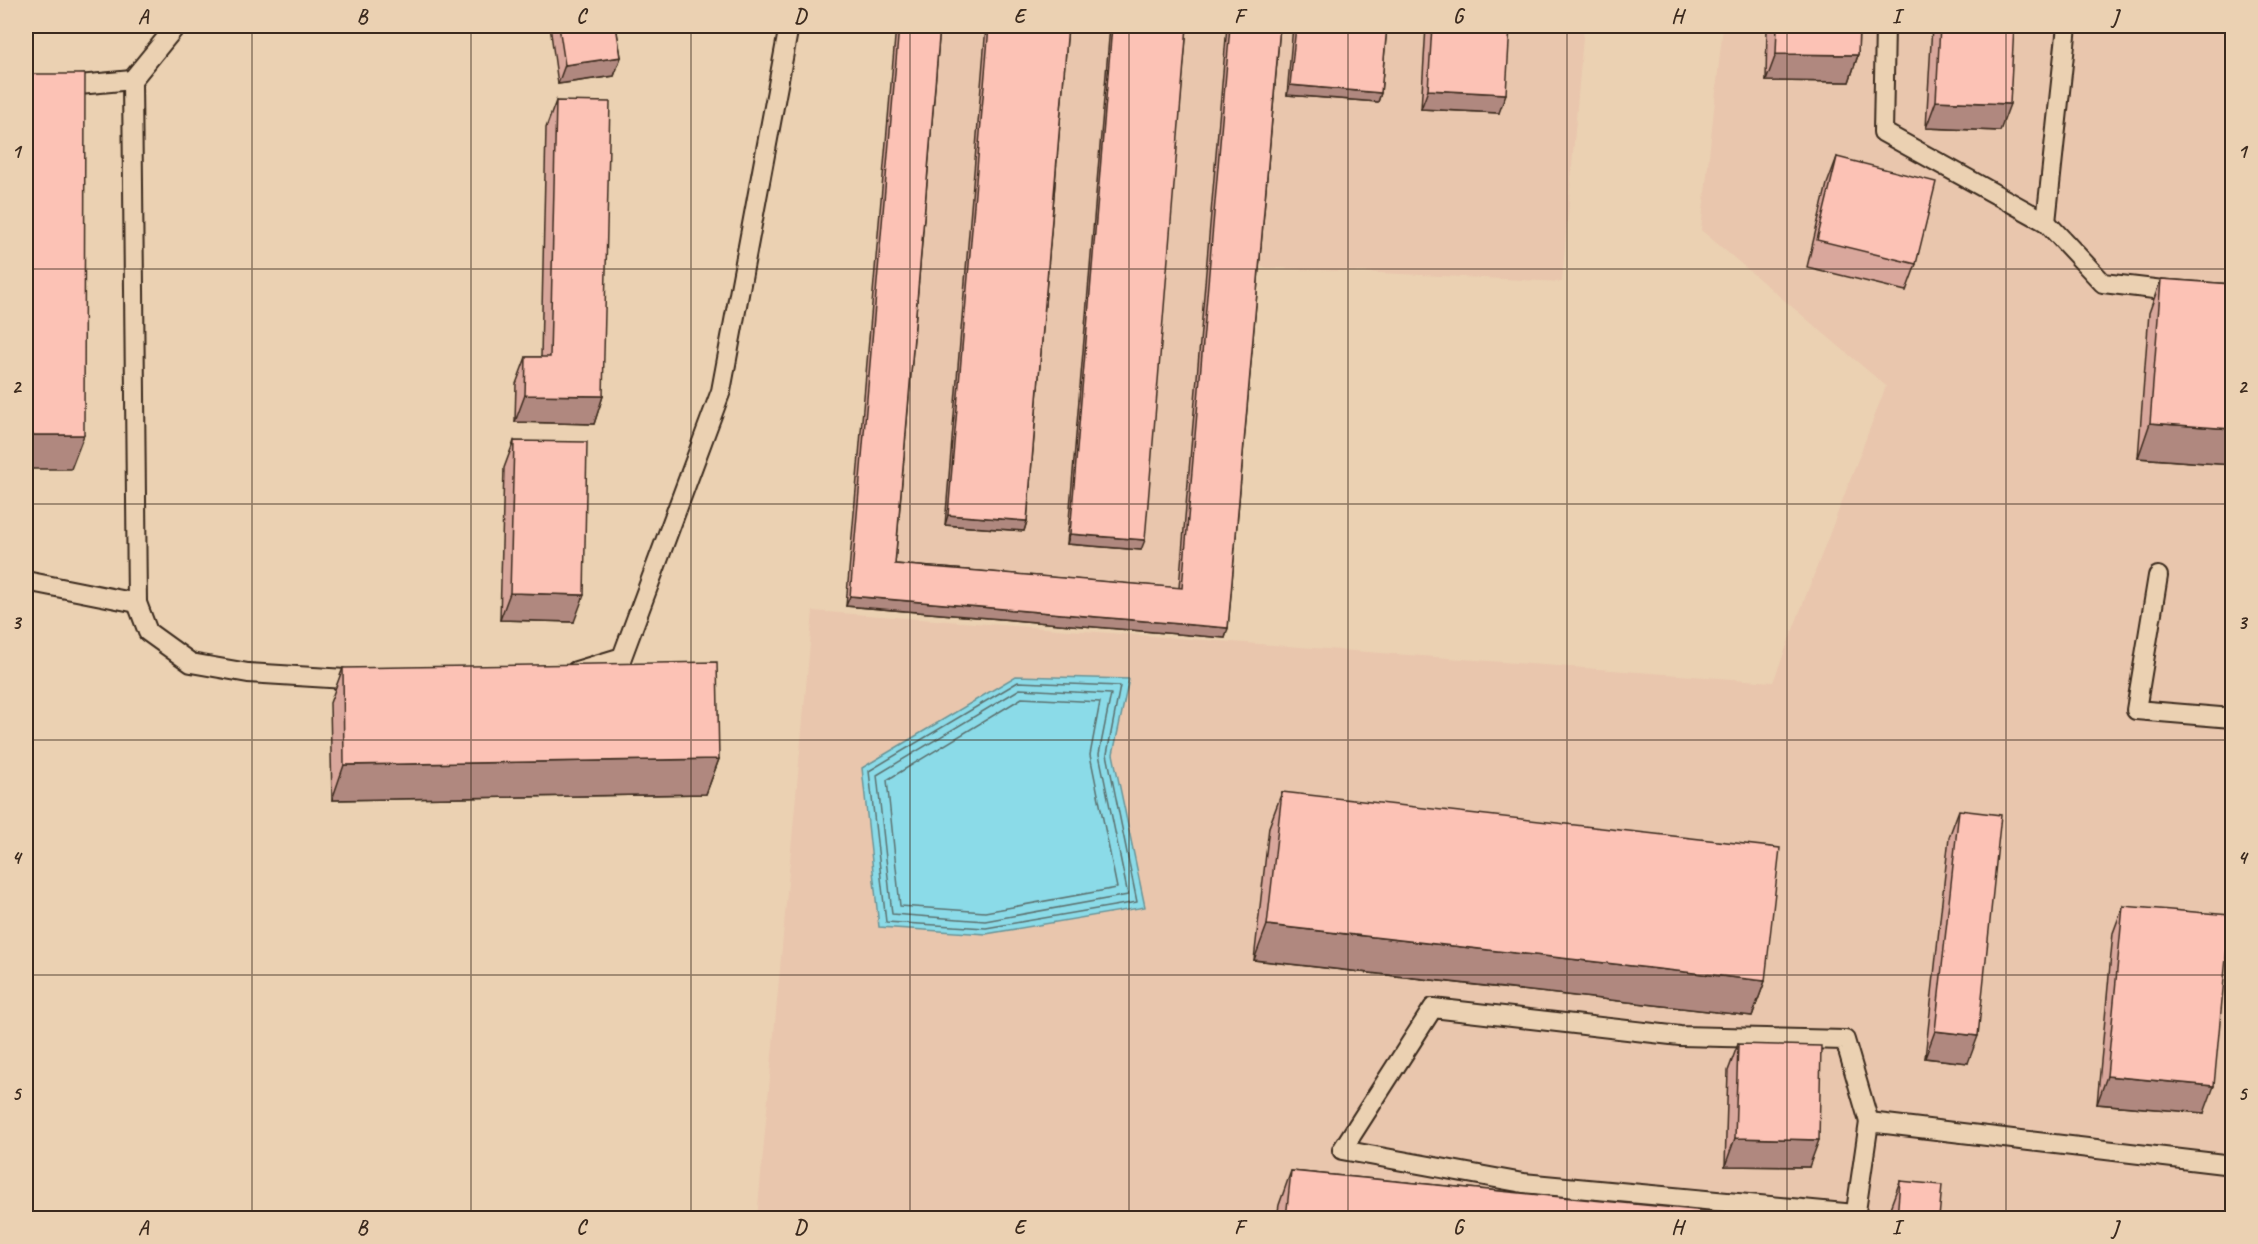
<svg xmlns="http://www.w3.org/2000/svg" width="2258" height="1244" font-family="Caveat,sans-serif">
	<rect width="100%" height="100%" fill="#ebd1b2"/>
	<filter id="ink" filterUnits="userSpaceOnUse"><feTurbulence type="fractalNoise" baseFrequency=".0167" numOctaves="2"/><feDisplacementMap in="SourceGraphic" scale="12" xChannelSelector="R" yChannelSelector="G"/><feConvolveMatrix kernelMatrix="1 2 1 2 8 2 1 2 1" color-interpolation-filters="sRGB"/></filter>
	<g filter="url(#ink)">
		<g fill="#e9c6ad">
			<path d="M896 26H1584L1562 282 1256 267 1225 638 846 606Z"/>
			<path d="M1723 26H2232V1218H757L813 611 1773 682 1886 386 1701 230Z"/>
		</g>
		<path fill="#8bdbe8" stroke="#6b9497" stroke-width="1.5" d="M1016 676 1129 679 1113 754 1145 907 986 934 879 927 862 768Z"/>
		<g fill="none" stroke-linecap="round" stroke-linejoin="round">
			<g stroke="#5b716f" stroke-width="1.5">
				<path d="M1018 682 1120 686 1107 754 1137 902 986 928 886 922 869 771Z"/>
				<path d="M1020 689 1111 694 1099 754 1128 895 985 921 892 914 877 775Z"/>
				<path d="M1022 698 1100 702 1090 755 1117 888 985 912 900 906 887 780Z"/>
			</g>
			<g stroke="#3b2a1e" stroke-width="22">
				<g id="service">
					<path d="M1885 26 1883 132 2046 222 2103 283 2180 292"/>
					<path d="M26 90 132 80"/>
					<path d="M2046 222 2067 26"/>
					<path d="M2158 576 2136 710 2232 718"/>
					<path d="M26 581 137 603 132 80 176 26"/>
					<path d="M137 603 148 632 191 663 248 673 362 680"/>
					<path d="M576 671 622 657 721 391 789 26"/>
					<path d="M1855 1214 1523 1183 1342 1150 1433 1008 1680 1036 1845 1040 1869 1122"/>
					<path d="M1855 1218 1869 1122 2232 1165"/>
				</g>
			</g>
			<use href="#service" stroke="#ebd1b2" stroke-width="18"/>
		</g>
		<g fill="#d9a79c" stroke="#3b2a1e" stroke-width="1.5">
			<path d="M550 26H616L621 57 614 76 558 84Z"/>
			<path d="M896 26H940L895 564 1179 588 1227 26H1280L1228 628 1225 638 846 606Z"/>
			<path d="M986 26H1068L1027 521 1024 531 945 525Z"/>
			<path d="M1110 26H1187L1141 550 1067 544Z"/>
			<path d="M1293 26H1387L1381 93 1378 102 1287 95Z"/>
			<path d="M1426 26H1510L1499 113 1421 109Z"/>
			<path d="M1767 26H1859L1858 55 1849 82 1766 81Z"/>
			<path d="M1932 26H2014L2000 131 1926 128Z"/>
			<path d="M556 101 603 396 594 424 515 422 516 384 526 357H541L546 128Z"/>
			<path d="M1837 157 1916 264 1906 291 1807 267 1827 184Z"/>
			<path d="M2161 279 2232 284V465L2138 458 2149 313Z"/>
			<path d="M514 441 574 622 500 620 504 468Z"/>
			<path d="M343 668 719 759 706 794 332 800 330 703Z"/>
			<path d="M1282 792 1765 981 1752 1016 1254 960 1269 827Z"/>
			<path d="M1959 810 1968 1063 1925 1058 1949 837Z"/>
			<path d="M2123 906 2204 1113 2097 1104 2113 933Z"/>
			<path d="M1738 1044 1809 1167 1725 1166 1728 1071Z"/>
			<path d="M1291 1171 1779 1218H1277L1279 1205Z"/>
			<path d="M1900 1181 1939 1218H1889L1890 1208Z"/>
		</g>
		<g fill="#b0887f" stroke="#3b2a1e" stroke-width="1.5">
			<path d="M1776 54 1858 55 1849 82 1766 81Z"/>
			<path d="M621 57 614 76 558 84 565 65Z"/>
			<path d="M1290 85 1381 93 1378 102 1287 95Z"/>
			<path d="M1428 90 1506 94 1499 113 1421 109Z"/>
			<path d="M1936 101 2010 104 2000 131 1926 128Z"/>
			<path d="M525 395 603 396 594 424 515 422Z"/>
			<path d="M2150 423 2232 429V465L2138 458Z"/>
			<path d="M26 435H84L71 469H26Z"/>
			<path d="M948 515 1027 521 1024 531 945 525Z"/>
			<path d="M1070 534 1145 540 1141 550 1067 544Z"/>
			<path d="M510 593 584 595 574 622 500 620Z"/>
			<path d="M850 596 1228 628 1225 638 846 606Z"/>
			<path d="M719 759 706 794 332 800 344 765Z"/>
			<path d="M1267 925 1765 981 1752 1016 1254 960Z"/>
			<path d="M1935 1031 1978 1036 1968 1063 1925 1058Z"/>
			<path d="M2107 1076 2214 1086 2204 1113 2097 1104Z"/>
			<path d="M1735 1138 1819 1140 1809 1167 1725 1166Z"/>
		</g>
		<g fill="#fcc2b5" stroke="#3b2a1e" stroke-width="1.5">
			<path d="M559 26H616L621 57 565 65Z"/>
			<path d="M899 26H940L895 564 1182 588 1230 26H1280L1228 628 850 596Z"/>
			<path d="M989 26H1068L1027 521 948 515Z"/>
			<path d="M1112 26H1187L1145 540 1070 534Z"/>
			<path d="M1296 26H1387L1381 93 1290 85Z"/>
			<path d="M1432 26H1510L1506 94 1428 90Z"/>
			<path d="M1777 26H1859L1858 55 1776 54Z"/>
			<path d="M1940 26H2014L2010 104 1936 101Z"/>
			<path d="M26 74H85L84 435H26Z"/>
			<path d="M556 101 610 102 603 396 525 395 526 357H550Z"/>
			<path d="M1837 157 1936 182 1916 264 1817 240Z"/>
			<path d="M2161 279 2232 284V429L2150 423Z"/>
			<path d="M514 441 587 442 584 595 510 593Z"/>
			<path d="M717 662 719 759 344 765 343 668Z"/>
			<path d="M1282 792 1780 848 1765 981 1267 925Z"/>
			<path d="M1959 810 2001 815 1978 1036 1935 1031Z"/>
			<path d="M2123 906 2230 915 2214 1086 2107 1076Z"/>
			<path d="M1738 1044 1821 1046 1819 1140 1735 1138Z"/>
			<path d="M1291 1171 1779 1218H1286Z"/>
			<path d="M1900 1181 1942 1185 1939 1218H1897Z"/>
			<path d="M1129 1213 1130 1218H1095Z"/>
		</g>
	</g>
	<path fill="none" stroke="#3b2a1e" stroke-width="1.5" stroke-opacity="0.55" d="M252 26V1218M471 26V1218M691 26V1218M910 26V1218M1129 26V1218M1348 26V1218M1567 26V1218M1787 26V1218M2006 26V1218M26 269H2232M26 504H2232M26 740H2232M26 975H2232"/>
	<rect width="2258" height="1244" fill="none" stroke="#ebd1b2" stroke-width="66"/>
	<rect x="33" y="33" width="2192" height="1178" fill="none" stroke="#3b2a1e" stroke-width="2"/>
	<g font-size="20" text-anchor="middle" font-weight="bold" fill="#3b2a1e">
		<text x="143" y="23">A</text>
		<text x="362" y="23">B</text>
		<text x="581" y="23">C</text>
		<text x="800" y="23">D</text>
		<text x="1019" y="23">E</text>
		<text x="1239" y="23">F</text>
		<text x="1458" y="23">G</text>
		<text x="1677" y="23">H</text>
		<text x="1896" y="23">I</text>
		<text x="2115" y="23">J</text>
		<text x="16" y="158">1</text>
		<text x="2242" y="158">1</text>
		<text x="16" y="393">2</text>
		<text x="2242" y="393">2</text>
		<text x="16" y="629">3</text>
		<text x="2242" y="629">3</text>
		<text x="16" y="864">4</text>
		<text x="2242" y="864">4</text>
		<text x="16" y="1100">5</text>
		<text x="2242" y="1100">5</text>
		<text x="143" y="1234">A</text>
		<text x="362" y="1234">B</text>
		<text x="581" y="1234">C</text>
		<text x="800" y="1234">D</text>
		<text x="1019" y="1234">E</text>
		<text x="1239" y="1234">F</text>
		<text x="1458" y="1234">G</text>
		<text x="1677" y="1234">H</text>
		<text x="1896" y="1234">I</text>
		<text x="2115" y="1234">J</text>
	</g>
</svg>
